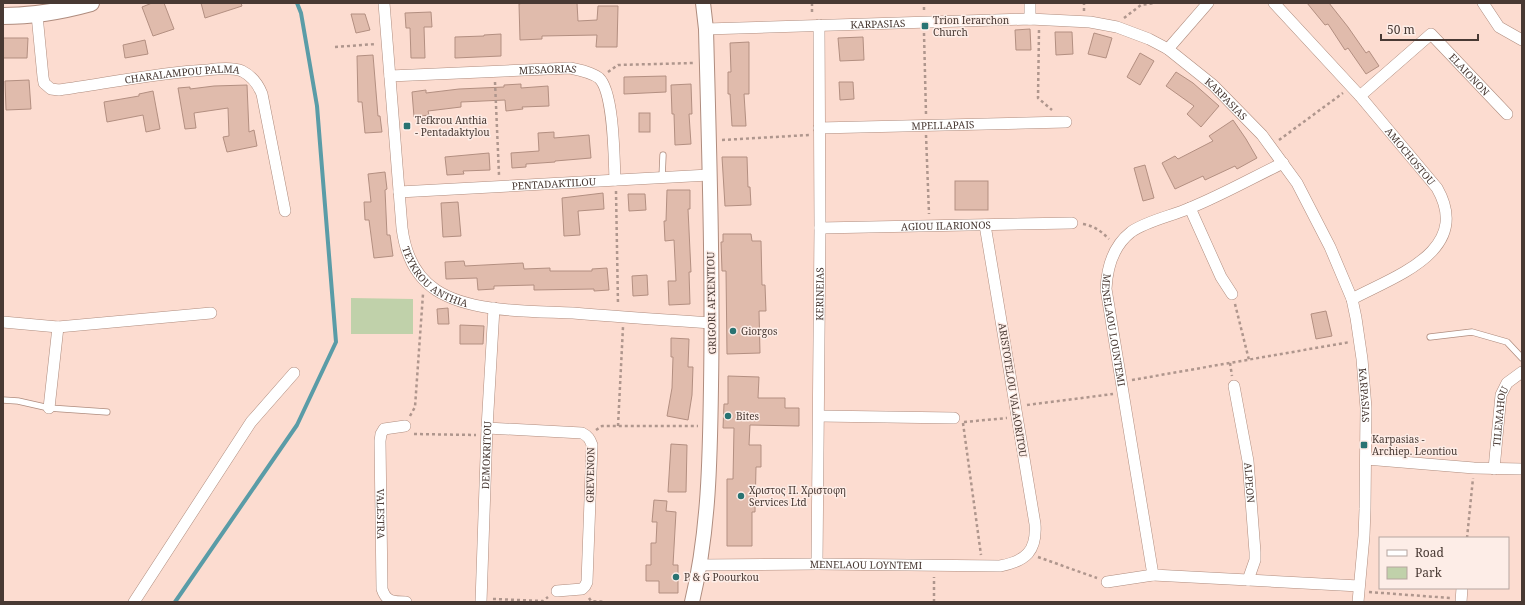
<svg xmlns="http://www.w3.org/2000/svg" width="1525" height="605" font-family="'Noto Serif',serif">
	<rect width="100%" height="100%" fill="#fcdcd0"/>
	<path fill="#c0d1aa" d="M351 298 413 299V334H351Z"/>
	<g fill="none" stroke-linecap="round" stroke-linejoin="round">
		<path stroke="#5a9ca7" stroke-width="4" d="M175 602 297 425 336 342 317 106 301 13 297 3"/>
	</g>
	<g fill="#e0bbac" stroke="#b38f81">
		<path d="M152 3H164L174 29 153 36 142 7Z"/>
		<path d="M201 3H241L242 6 205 18Z"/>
		<path d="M523 3H577L578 21 597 20 598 6H618L617 47H596L597 35 542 36V39L520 40 519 4Z"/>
		<path d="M1307 3H1329L1348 27 1366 53 1369 51 1379 66 1366 74 1348 48 1345 50 1328 24 1325 25Z"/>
		<path d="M431 12 432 27H424L425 58H411L410 28H406L405 13Z"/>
		<path d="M351 14H365L370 30 356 33Z"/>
		<path d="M1030 29 1031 50H1016L1015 30Z"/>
		<path d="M1055 32H1072L1073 54 1056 55Z"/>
		<path d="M1094 33 1112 38 1106 58 1088 54Z"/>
		<path d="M501 34V56L455 58V37L484 36V35Z"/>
		<path d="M863 37 864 60 840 61 838 38Z"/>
		<path d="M3 38H28L27 58H3Z"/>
		<path d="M145 40 148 54 125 58 123 45Z"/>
		<path d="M749 42V94H744L746 126H732L730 94H728V72H731L730 43Z"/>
		<path d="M1140 53 1154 61 1140 85 1127 77Z"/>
		<path d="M373 55 378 116H380L382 132 365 133 362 102H358L357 56Z"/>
		<path d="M1176 72 1193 83 1219 106 1201 127 1187 114 1194 106 1166 86Z"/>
		<path d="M666 76V92L624 94V77Z"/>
		<path d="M29 80 31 109 6 110 5 81Z"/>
		<path d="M839 82H853L854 99 840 100Z"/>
		<path d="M521 84V88L548 86 549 106 522 107 523 109 506 111 505 100 461 102V107L428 111 429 115 414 117 412 92 426 90V93L459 89 504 87V85Z"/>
		<path d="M691 84 692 114H689L691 144 675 145 674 114H672L671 85Z"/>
		<path d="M247 85 249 132 254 130 257 146 227 152 223 137 229 136 228 108 194 113 196 128 185 129 178 88 190 87V89L214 86Z"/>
		<path d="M153 91 160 129 146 132 143 115 107 122 104 102 139 96V94Z"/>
		<rect x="639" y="113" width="11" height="19"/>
		<path d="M1233 120 1246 139 1257 158 1237 169 1235 166 1205 180 1203 176 1175 189 1162 163 1175 156 1178 159 1213 141 1209 136Z"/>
		<path d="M554 132V138L589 135 591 158 555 161V162L526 164V167L512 168 511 153 539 151 538 133Z"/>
		<path d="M489 153 490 170 463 171 464 174 447 175 445 157Z"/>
		<path d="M722 157H747L748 187H750L751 205 725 206Z"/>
		<path d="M1145 165 1154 198 1143 201 1134 168Z"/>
		<path d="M385 172 387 189 385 190 387 235H390L393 256 374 258 369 220H365L364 202H371L368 174Z"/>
		<rect x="955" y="181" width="33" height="29"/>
		<path d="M667 190H690V209H688L691 272H689L690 304 669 305 668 281H676L674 240 665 241 664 221H666Z"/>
		<path d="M603 193 604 209 578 211 580 235 564 236 562 198Z"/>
		<path d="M628 194H645L646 210 629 211Z"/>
		<path d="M458 202 461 236 443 237 441 203Z"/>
		<path d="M723 234H751L752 241H761L762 285H765L766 311H759L760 353 727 354 726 271H722L721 242H723Z"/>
		<path d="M464 261 465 266 523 263 524 269 550 268V271H592V269L607 268 609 290 594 291V289L534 290V285L494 286V289L478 290 477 278 446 279 445 262Z"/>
		<path d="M647 275 648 295 633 296 632 276Z"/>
		<path d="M448 308 449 324H438L437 309Z"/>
		<path d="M1326 311 1332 336 1316 339 1311 314Z"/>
		<path d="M460 325 484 326 483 344H460Z"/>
		<path d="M671 338 689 339 688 367H693L692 395 688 420 667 416 672 388 673 357H671Z"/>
		<path d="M728 376 759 377 758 398H785V408H799V426L750 425 749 445H761V467H756L755 512H752V546H727V479H733L734 428H723L724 404H728Z"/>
		<path d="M671 444 687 445 686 492H668Z"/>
		<path d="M654 500 667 501 666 511 676 512 673 565H678V593H659V581H646V565H651V543H656L657 522H652Z"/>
	</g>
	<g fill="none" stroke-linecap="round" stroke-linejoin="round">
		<g stroke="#af8c7e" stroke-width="7">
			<g id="service">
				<path d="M662 178 663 155"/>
				<path d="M1430 337 1472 332 1507 342 1522 358"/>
				<path d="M3 400 18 401 49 408 107 412"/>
			</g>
		</g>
		<g stroke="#af8c7e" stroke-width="12">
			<g id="minor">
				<path id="s1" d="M384 3 402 228C405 252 415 276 436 290 471 313 532 311 573 313 619 317 666 320 712 323"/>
				<path id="s2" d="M1274 3 1360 96 1437 188C1473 251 1395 276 1352 299"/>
				<path d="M1483 3 1499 27 1522 40"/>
				<path id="s3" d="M37 15 43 77 44 83 51 89 59 90C108 83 157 73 206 70 217 69 231 67 242 71 252 76 258 84 262 94L285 211"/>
				<path d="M1030 19V3"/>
				<path id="s4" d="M706 29 1030 19 1090 22 1117 27 1149 39 1168 49 1213 85 1262 135 1297 183 1330 247 1352 299 1356 318 1362 359 1366 408 1365 509 1364 536 1358 602"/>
				<path d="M1168 49 1208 3"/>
				<path id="s5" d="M390 76 570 68C580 70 591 72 599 78 614 92 614 158 615 180"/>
				<path id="s6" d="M1360 96 1431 34 1507 114"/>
				<path id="s7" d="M819 128 1066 122"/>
				<path id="s8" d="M1283 163C1252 178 1222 195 1190 208 1172 216 1146 221 1131 232 1113 246 1107 268 1106 289L1153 575 1359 586"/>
				<path id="s9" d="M399 192 709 175"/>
				<path d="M1190 208 1221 277 1232 294"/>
				<path id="s10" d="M820 228 1072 223"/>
				<path d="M3 322 58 327 211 313"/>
				<path id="s11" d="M1234 386 1248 461 1255 552V560L1248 580"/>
				<path d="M49 408 58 327"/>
				<path d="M819 416 954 418"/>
				<path id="s12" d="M405 426 384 429 381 434 380 441 382 589C386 602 393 602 406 602"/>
				<path d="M487 428 582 433C588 436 590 439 592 445L587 582 585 586 582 589 557 591"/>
				<path d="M1366 459 1474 468 1522 469"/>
				<path id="s13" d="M1494 469 1501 395 1507 383 1522 372"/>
				<path id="s14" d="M817 564 820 228 819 25"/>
				<path id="s15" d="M700 565 817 564 1000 566C1026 561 1037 551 1035 524L985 225"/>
				<path d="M1107 582 1153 575"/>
				<path d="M134 602 251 422 294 373"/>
				<path id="s16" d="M481 602 487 428 494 308"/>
				<path d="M1461 602 1462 588"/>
			</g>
		</g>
		<g stroke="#af8c7e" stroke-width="16">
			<path id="tertiary" d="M692 602C709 531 710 458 711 386 713 267 709 147 706 29L703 3"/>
		</g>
		<g stroke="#af8c7e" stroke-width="18">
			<path id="secondary" d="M3 16C33 16 62 11 91 3"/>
		</g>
		<g stroke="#af968d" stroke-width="2.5" stroke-dasharray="3 3" stroke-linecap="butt">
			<path d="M812 3V14"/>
			<path d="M924 10V3"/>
			<path d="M1084 11V3"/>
			<path d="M1124 18 1141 5 1155 3"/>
			<path d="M1039 30 1038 98 1052 110"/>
			<path d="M924 33 926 114"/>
			<path d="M335 47 376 44"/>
			<path d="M608 72 618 65 694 63"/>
			<path d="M495 82 499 175"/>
			<path d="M926 135 929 214"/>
			<path d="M722 140 809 135"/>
			<path d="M1279 140 1343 93"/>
			<path d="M616 191 618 305"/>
			<path d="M1083 224C1094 226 1101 231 1109 239"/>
			<path d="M1235 304 1249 360"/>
			<path d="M1230 363 1232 376"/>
			<path d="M1132 380 1350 342"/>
			<path d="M1027 405 1113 394"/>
			<path d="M410 416 415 407 423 294"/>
			<path d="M964 422 1007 418"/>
			<path d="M963 423 981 555"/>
			<path d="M618 426 623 327"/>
			<path d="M596 430 602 426H698"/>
			<path d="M414 434 476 435"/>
			<path d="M1467 538 1473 478"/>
			<path d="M1038 557 1097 578"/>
			<path d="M1369 592 1450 598"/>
			<path d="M589 598 591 601 605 602"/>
			<path d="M493 599 543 601 548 597"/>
			<path d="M934 602V577"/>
		</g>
		<use href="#service" stroke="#fff" stroke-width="5.5"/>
		<use href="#minor" stroke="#fff" stroke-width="11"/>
		<use href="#tertiary" stroke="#fff" stroke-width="14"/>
		<use href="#secondary" stroke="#fff" stroke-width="16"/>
	</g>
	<g fill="#297372" stroke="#fdede7" stroke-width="1.5">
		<rect x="921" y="22" width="8" height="8" rx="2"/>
		<rect x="403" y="122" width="8" height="8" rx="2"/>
		<circle cx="733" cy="331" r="4"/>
		<circle cx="728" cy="416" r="4"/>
		<rect x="1360" y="441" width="8" height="8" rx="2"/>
		<circle cx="741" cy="496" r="4"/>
		<circle cx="676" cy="577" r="4"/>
	</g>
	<g text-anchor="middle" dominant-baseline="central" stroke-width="3" stroke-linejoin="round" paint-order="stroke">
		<g font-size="10" fill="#483933" stroke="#fdede7" text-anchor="start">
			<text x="933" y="20">Trion Ierarchon<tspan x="933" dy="12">Church</tspan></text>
			<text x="415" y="120">Tefkrou Anthia<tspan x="415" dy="12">- Pentadaktylou</tspan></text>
			<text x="741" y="331">Giorgos</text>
			<text x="736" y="416">Bites</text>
			<text x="1372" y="439">Karpasias -<tspan x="1372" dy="12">Archiep. Leontiou</tspan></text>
			<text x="749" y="490">Χριστος Π. Χριστοφη<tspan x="749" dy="12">Services Ltd</tspan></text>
			<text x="684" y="577">P &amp; G Poourkou</text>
		</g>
		<g font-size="10" fill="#483933" stroke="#fdede7">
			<text stroke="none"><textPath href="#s4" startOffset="172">KARPASIAS</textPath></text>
			<text stroke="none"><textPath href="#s5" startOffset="158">MESAORIAS</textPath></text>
			<text stroke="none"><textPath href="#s6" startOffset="150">ELAIONON</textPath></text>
			<text stroke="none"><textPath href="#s3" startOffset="210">CHARALAMPOU PALMA</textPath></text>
			<text stroke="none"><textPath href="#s4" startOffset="544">KARPASIAS</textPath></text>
			<text stroke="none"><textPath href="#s7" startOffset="124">MPELLAPAIS</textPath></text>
			<text stroke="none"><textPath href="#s2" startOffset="205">AMOCHOSTOU</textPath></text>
			<text stroke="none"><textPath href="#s9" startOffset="155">PENTADAKTILOU</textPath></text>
			<text stroke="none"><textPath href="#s10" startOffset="126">AGIOU ILARIONOS</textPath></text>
			<text stroke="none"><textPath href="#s1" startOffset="289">TEYKROU ANTHIA</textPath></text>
			<text stroke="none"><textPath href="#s14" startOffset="270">KERINEIAS</textPath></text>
			<text transform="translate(711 303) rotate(-91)">GRIGORI AFXENTIOU</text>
			<text stroke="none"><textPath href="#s8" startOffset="273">MENELAOU LOUNTEMI</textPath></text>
			<text transform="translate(1013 390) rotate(81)">ARISTOTELOU VALAORITOU</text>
			<text stroke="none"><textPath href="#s4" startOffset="880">KARPASIAS</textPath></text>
			<text stroke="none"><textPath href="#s13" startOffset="53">TILEMAHOU</textPath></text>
			<text stroke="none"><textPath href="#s16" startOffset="147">DEMOKRITOU</textPath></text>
			<text transform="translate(590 475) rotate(-89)">GREVENON</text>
			<text stroke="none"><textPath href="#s11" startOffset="98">ALPEON</textPath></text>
			<text stroke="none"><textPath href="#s12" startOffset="107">VALESTRA</textPath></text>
			<text stroke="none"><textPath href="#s15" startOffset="166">MENELAOU LOYNTEMI</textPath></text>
		</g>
	</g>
	<rect width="1525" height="605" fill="none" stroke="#483933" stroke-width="8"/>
	<rect x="1379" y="537" width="130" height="52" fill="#fdede7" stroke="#b5a59f"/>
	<rect x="1387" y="550" width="20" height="6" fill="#ffffff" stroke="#b5a59f"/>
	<text x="1415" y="557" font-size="12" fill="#483933">Road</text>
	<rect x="1387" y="567" width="20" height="12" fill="#c0d1aa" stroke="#b5a59f"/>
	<text x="1415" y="577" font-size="12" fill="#483933">Park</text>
	<path d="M1381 34v6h97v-6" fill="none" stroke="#483933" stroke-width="2"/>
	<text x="1387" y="34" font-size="12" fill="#483933" stroke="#fdede7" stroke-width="3" paint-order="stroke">50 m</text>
</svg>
